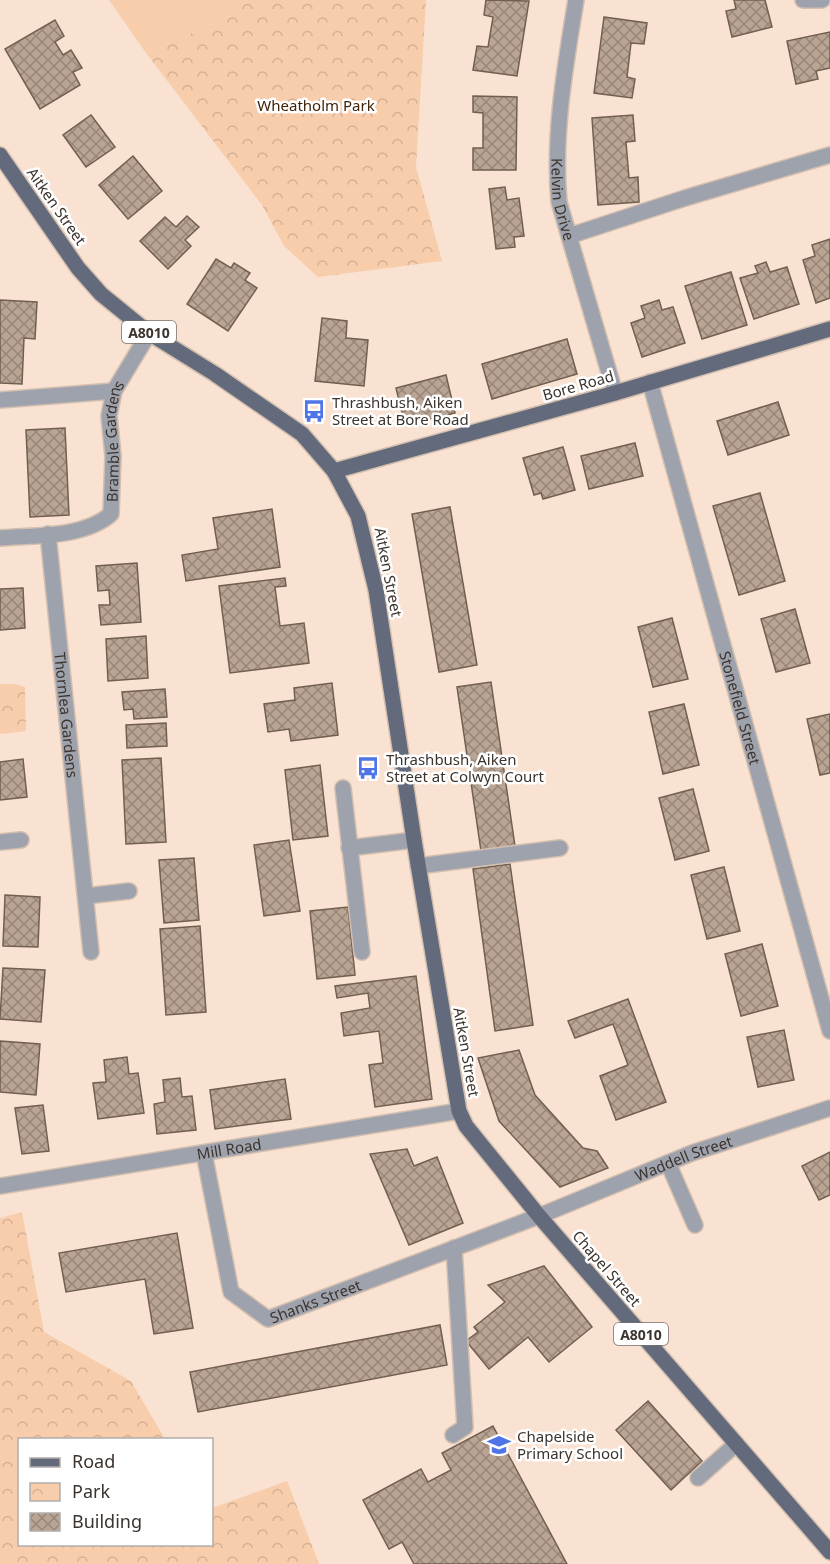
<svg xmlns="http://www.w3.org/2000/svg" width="830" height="1564" font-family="'Noto Sans',sans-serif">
	<defs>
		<pattern id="park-crowns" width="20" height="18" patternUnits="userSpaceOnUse" patternTransform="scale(1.5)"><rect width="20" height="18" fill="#f8cdac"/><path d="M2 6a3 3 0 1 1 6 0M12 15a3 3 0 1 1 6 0" fill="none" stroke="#d6b094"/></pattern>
		<pattern id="building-cross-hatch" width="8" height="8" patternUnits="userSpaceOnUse" patternTransform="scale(1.5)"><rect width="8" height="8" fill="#baa494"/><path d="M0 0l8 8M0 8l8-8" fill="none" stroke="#988679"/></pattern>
	</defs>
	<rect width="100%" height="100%" fill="#f9e2d1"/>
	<path fill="#f8cdac" d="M109 0H229L233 15 146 53Z"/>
	<g fill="url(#park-crowns)">
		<path d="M229 0H426L416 167 442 261 318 277 284 246 262 205 146 53 233 15Z"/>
		<path d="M0 684H15L25 687 26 731 0 734Z"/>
		<path d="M22 1212 44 1332 131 1381 165 1439 20 1440V1544H212V1508L287 1481 319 1564H0V1218Z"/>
	</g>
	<g fill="url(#building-cross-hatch)" stroke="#725f50" stroke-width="1.5">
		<path d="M486 0 529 1 517 76 473 70 477 46 488 47 493 17 484 15Z"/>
		<path d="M734 0H765L772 27 732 37 726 11 736 9Z"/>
		<path d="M604 17 647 23 644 44 631 43 627 77 635 79 632 98 594 93Z"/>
		<path d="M55 20 64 36 55 42 63 55 71 50 82 68 73 72 80 85 40 109 5 49Z"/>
		<path d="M830 32V68L816 71 818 79 796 84 787 41Z"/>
		<path d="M473 96 517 97 516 170H473V148H483V113L473 112Z"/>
		<path d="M91 115 115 147 86 167 63 135Z"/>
		<path d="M633 115 635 141 626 142 629 178 638 177 639 202 598 205 592 118Z"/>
		<path d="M133 156 162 191 128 219 99 185Z"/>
		<path d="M505 187 507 200 519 198 524 236 514 237 515 247 496 249 489 189Z"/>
		<path d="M187 216 199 227 185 240 191 246 168 269 140 241 165 217 176 227Z"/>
		<path d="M830 239V298L816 303 803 260 815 256 812 245Z"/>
		<path d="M216 259 231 268 234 263 250 273 245 280 257 288 228 331 187 304Z"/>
		<path d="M766 262 770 272 787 267 799 304 754 319 740 278 758 273 755 266Z"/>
		<path d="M731 272 747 325 702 339 685 286Z"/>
		<path d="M0 300 37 302 35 339 24 338 22 384 0 383Z"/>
		<path d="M659 300 662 310 673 307 685 343 642 357 631 323 645 318 641 306Z"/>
		<path d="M322 318 347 321 346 338 368 340 364 386 315 381Z"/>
		<path d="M567 339 577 374 492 399 482 364Z"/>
		<path d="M446 375 455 413 405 425 396 388Z"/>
		<path d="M778 402 789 435 728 455 717 421Z"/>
		<path d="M65 428 69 515 30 517 26 430Z"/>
		<path d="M635 443 643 476 589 489 581 456Z"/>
		<path d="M563 447 575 490 543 499 541 493 534 495 523 458Z"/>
		<path d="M760 493 785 581 739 595 713 506Z"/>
		<path d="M450 507 477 665 439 672 412 514Z"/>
		<path d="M272 509 280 567 186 581 182 555 218 549 213 518Z"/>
		<path d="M137 563 141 622 101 625 99 605H110L109 590 98 591 96 566Z"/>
		<path d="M285 578 286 586 275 587 280 626 304 623 309 663 230 673 219 586Z"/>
		<path d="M23 588 25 628 0 630V589Z"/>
		<path d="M795 609 810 663 776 672 761 619Z"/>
		<path d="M672 618 688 679 653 687 638 627Z"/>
		<path d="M146 636 148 678 108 681 106 639Z"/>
		<path d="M491 682 515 846 481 851 457 687Z"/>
		<path d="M332 683 338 735 291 741 289 729 268 732 264 704 295 700 294 688Z"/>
		<path d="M165 689 167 717 134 719 133 709 124 710 122 692Z"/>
		<path d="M684 704 699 765 663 774 649 712Z"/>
		<path d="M830 714V773L820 775 807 719Z"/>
		<path d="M166 723 167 746 127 748 126 725Z"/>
		<path d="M161 758 166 842 126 844 122 760Z"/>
		<path d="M23 759 27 797 0 800V762Z"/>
		<path d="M320 765 328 836 293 840 285 770Z"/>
		<path d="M693 789 709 851 675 860 659 798Z"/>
		<path d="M289 840 300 911 264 916 254 845Z"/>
		<path d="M194 858 199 920 164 923 159 860Z"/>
		<path d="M510 864 533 1025 495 1031 473 869Z"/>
		<path d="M724 867 740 931 707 939 691 875Z"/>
		<path d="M5 895 40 897 38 947 3 946Z"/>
		<path d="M348 907 355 975 317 979 310 911Z"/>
		<path d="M200 926 206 1012 166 1015 160 929Z"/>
		<path d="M762 944 778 1006 741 1016 725 954Z"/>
		<path d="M3 968 45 970 41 1022 0 1019Z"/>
		<path d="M416 976 432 1099 375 1107 369 1065 383 1063 379 1031 344 1036 341 1013 370 1008 368 993 337 998 335 986Z"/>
		<path d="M628 999 666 1102 616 1120 600 1076 628 1065 613 1024 575 1038 568 1021Z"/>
		<path d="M784 1030 794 1080 758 1087 747 1037Z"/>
		<path d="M0 1041 40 1044 36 1095 0 1092Z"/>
		<path d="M519 1050 535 1095 583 1148 597 1151 608 1168 560 1187 499 1121 478 1058Z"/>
		<path d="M127 1057 129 1074 138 1073 144 1113 98 1119 93 1083 106 1082 104 1060Z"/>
		<path d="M180 1078 182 1097 192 1096 196 1130 157 1134 154 1104 165 1102 163 1080Z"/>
		<path d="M285 1079 291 1119 215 1129 210 1090Z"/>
		<path d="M43 1105 49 1151 22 1154 15 1108Z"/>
		<path d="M407 1149 414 1166 437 1157 463 1223 409 1245 370 1154Z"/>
		<path d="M830 1152V1195L819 1200 802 1166Z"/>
		<path d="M177 1233 193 1328 154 1334 145 1279 66 1292 59 1253Z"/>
		<path d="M544 1266 592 1327 549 1362 528 1337 489 1369 466 1341 478 1332 474 1327 505 1302 488 1285Z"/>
		<path d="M440 1325 447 1365 198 1412 190 1372Z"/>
		<path d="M648 1401 702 1461 671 1490 616 1430Z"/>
		<path d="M493 1426 567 1564H414L402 1542 389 1549 363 1500 421 1469 428 1482 451 1470 442 1453Z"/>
	</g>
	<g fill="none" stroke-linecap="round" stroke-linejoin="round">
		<g stroke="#d3bfb0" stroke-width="18">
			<g id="minor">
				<path id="s1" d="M576 0C565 67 553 134 559 202L615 393"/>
				<path d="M803 0H822"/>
				<path d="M569 236 685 198 830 155"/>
				<path id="s2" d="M650 382 830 1031"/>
				<path d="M0 400 114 391"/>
				<path id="s3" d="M48 534 91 952"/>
				<path id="s4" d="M0 538C34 535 84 538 111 514L113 456 109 416 114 391 149 333"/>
				<path d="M343 788 362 952"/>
				<path d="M0 842 21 840"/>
				<path d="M349 848 414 840"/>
				<path d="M418 866 560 848"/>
				<path d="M86 896 129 891"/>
				<path id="s5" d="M204 1153 231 1292 268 1319 539 1216 692 1153 830 1108"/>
				<path d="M668 1163 695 1225"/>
				<path id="s6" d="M0 1186 459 1111"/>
				<path d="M453 1435 465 1427 454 1248"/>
				<path d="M698 1478 736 1444"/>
			</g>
		</g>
		<g stroke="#d3bfb0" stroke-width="18">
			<g id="major">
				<path d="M0 155 78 268 101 294 149 333 215 374 302 434 334 471 358 516 376 590 414 840 459 1111 466 1126 539 1216 830 1552"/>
				<path d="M334 471 615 393 830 329"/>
			</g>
		</g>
		<use href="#minor" stroke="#9ea2ac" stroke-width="15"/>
		<use href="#major" stroke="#626a7b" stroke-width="15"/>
	</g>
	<defs>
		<g id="bus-bare" transform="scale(1.8)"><path d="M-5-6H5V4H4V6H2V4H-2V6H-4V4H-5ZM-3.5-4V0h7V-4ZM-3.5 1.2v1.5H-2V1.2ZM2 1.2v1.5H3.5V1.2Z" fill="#4e74e8" stroke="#fff" stroke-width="2.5" paint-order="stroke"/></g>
		<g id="school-bare" transform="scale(1.8)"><path d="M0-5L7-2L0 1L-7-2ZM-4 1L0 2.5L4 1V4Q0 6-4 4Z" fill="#4e74e8" stroke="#fff" stroke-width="2.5" paint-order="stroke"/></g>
	</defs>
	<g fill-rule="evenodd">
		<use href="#bus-bare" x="314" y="411"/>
		<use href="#bus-bare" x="368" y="768"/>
		<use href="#school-bare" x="499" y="1445"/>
	</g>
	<g text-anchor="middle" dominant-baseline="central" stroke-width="5" stroke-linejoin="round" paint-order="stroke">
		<g fill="#fff" stroke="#76706c" stroke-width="1.5">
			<rect x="122" y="321" width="54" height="22" rx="4.5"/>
			<rect x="614" y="1323" width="54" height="22" rx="4.5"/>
		</g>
		<g font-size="14" font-weight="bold" fill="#3c332d">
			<text x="149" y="332">A8010</text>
			<text x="641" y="1334">A8010</text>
		</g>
		<g font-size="15" fill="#402308" stroke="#fff">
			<text x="316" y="105">Wheatholm Park</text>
		</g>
		<g font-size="15" fill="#3c332d" stroke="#fff">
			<text stroke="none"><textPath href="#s1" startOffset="201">Kelvin Drive</textPath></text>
			<text transform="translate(57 206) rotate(55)">Aitken Street</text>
			<text transform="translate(578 385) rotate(-16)">Bore Road</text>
			<text stroke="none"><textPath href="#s4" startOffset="189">Bramble Gardens</textPath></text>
			<text transform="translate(389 572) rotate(79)">Aitken Street</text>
			<text stroke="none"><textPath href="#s2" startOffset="338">Stonefield Street</textPath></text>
			<text stroke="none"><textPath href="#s3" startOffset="182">Thornlea Gardens</textPath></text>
			<text transform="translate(467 1052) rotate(80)">Aitken Street</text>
			<text stroke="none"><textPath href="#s6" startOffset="232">Mill Road</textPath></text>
			<text stroke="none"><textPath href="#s5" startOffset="633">Waddell Street</textPath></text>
			<text transform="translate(607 1268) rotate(49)">Chapel Street</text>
			<text stroke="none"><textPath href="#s5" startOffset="238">Shanks Street</textPath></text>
		</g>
		<g font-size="15" fill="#3c332d" stroke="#fff" text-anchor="start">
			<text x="332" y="402">Thrashbush, Aiken<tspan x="332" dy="17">Street at Bore Road</tspan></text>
			<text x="386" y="759">Thrashbush, Aiken<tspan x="386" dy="17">Street at Colwyn Court</tspan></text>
			<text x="517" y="1436">Chapelside<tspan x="517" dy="17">Primary School</tspan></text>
		</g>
	</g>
	<rect x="18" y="1438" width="195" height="108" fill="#ffffff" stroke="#b1adab" stroke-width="1.5"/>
	<rect x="30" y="1458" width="30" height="9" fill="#626a7b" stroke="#b1adab" stroke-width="1.5"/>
	<text x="72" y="1468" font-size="18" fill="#3c332d">Road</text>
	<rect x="30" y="1483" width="30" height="18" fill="url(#park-crowns)" stroke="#b1adab" stroke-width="1.5"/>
	<text x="72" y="1498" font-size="18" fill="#3c332d">Park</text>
	<rect x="30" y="1513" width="30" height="18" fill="url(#building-cross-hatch)" stroke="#b1adab" stroke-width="1.5"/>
	<text x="72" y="1528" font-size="18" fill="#3c332d">Building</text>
</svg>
